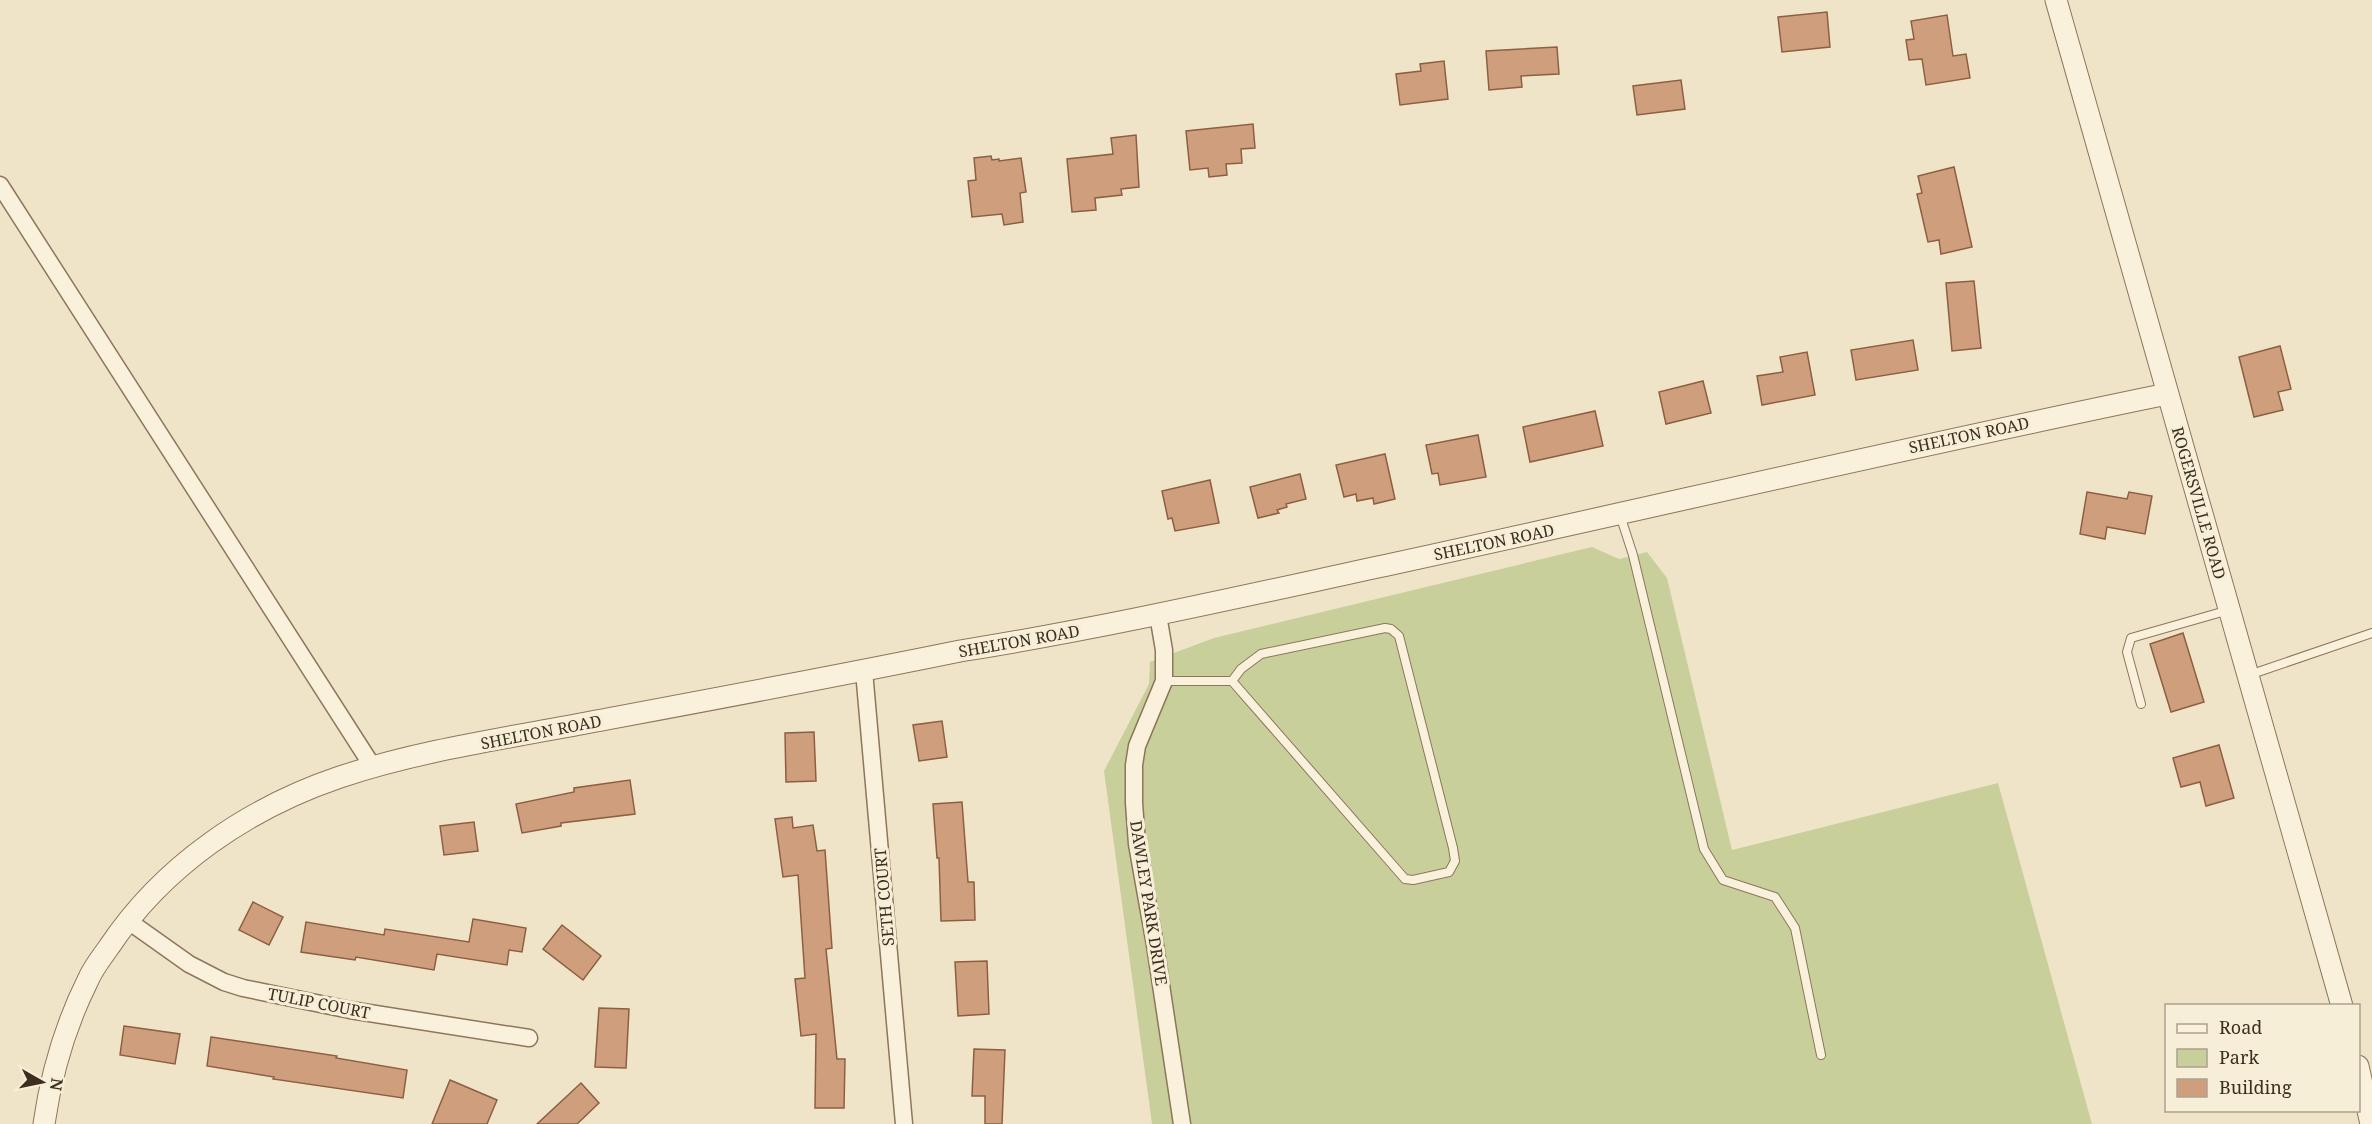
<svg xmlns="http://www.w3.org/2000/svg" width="2372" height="1124" font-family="'Noto Serif',serif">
	<rect width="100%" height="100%" fill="#f0e4c8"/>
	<path fill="#c9cf9b" d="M1592 547 1619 559 1647 552 1667 578 1732 850 1998 783 2092 1124H1152L1104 771 1149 684 1150 662 1214 638Z"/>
	<g fill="#cf9f7d" stroke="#8d5f41" stroke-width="1.5">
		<path d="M1827 12 1830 47 1782 52 1778 17Z"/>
		<path d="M1947 15 1953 56 1966 54 1970 78 1926 85 1922 59 1909 60 1906 40 1914 39 1911 21Z"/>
		<path d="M1557 47 1559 74 1521 76 1522 87 1489 90 1486 51Z"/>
		<path d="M1444 61 1448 99 1400 105 1396 74 1421 71 1420 64Z"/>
		<path d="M1681 80 1685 109 1637 115 1633 86Z"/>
		<path d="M1253 124 1255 148 1241 149 1242 163 1226 164 1227 175 1209 177 1208 168 1190 170 1186 131Z"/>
		<path d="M1136 135 1139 187 1121 189 1122 195 1095 198 1096 210 1072 212 1067 159 1113 154 1111 138Z"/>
		<path d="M991 156 992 160 999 159V161L1021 158 1026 192 1020 193 1023 222 1004 225 1002 214 972 217 968 181 976 180 974 158Z"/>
		<path d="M1954 167 1972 247 1941 254 1939 240 1928 242 1917 194 1922 193 1918 176Z"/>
		<path d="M1974 281 1981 348 1952 351 1946 283Z"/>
		<path d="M1913 340 1918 370 1856 380 1851 350Z"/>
		<path d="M2280 346 2291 389 2278 392 2283 410 2254 417 2239 357Z"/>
		<path d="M1807 352 1815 395 1762 405 1757 376 1783 372 1780 357Z"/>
		<path d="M1703 381 1711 413 1666 424 1659 392Z"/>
		<path d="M1595 411 1603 446 1530 462 1523 427Z"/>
		<path d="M1478 435 1486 477 1440 485 1438 473 1432 474 1426 445Z"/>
		<path d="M1385 454 1395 499 1374 504 1373 498 1357 501 1356 494 1344 497 1336 465Z"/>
		<path d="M1300 474 1306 499 1286 504 1287 507 1277 510 1279 513 1258 518 1250 487Z"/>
		<path d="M1210 480 1219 523 1175 531 1172 518 1168 519 1162 491Z"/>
		<path d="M2087 492 2127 499 2129 492 2152 496 2145 534 2107 527 2105 539 2080 534Z"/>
		<path d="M2183 633 2204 702 2171 712 2150 644Z"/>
		<path d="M942 721 947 757 919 761 913 725Z"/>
		<path d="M814 732 816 781 786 782 785 733Z"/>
		<path d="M2219 745 2234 798 2206 806 2200 782 2181 787 2173 758Z"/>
		<path d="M630 780 635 814 561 823V826L522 833 516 804 574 792V788Z"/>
		<path d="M962 802 968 882H974L975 920 941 921 939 858H937L933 804Z"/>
		<path d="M792 817 793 828 813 825 817 851 825 850 832 948 826 949 837 1059H845L844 1108H815L816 1034 801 1036 795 979 805 978 798 875 783 877 775 819Z"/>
		<path d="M474 822 478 851 444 855 440 826Z"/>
		<path d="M253 902 283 917 269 945 239 930Z"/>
		<path d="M473 919 526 928 522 952 509 950 507 965 437 954 434 970 356 957 355 960 301 952 306 922 384 935 385 929 469 942Z"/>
		<path d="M562 925 601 956 583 980 543 949Z"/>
		<path d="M987 961 989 1014 958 1016 955 962Z"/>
		<path d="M599 1008 629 1009 626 1068 595 1067Z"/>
		<path d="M124 1026 180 1034 175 1064 120 1055Z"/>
		<path d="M211 1037 337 1056 336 1058 407 1070 403 1098 273 1079 274 1077 207 1066Z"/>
		<path d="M974 1049 1005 1050 1002 1124H985V1096H972Z"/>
		<path d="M450 1080 497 1100 487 1124H432Z"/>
		<path d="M581 1083 599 1103 577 1124H537Z"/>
	</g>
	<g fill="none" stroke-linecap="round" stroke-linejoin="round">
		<g stroke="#8d765c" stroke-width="10">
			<g id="service">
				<path d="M1620 515 1633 555 1704 849 1723 880 1775 897 1795 928 1821 1055"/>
				<path d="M2249 675 2372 633"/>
				<path d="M1164 681H1232L1241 669 1261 654 1385 628 1391 629 1399 636 1453 848 1455 861 1449 872 1413 880 1405 879 1232 681"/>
				<path d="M2141 704 2127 652 2131 638 2229 610"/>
			</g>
		</g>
		<g stroke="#8d765c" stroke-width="19">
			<g id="minor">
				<path d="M0 185 373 767"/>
				<path d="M1158 615 1164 650V681L1137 746 1134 765V803L1137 844 1155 945 1182 1124"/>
				<path d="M864 671 904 1124"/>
				<path d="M127 920 189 964 224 982 243 988 350 1010 529 1038"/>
			</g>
		</g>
		<g stroke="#8d765c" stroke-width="23">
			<g id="tertiary">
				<path d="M2056 0 2342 1006"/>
				<path d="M2358 1066 2371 1124"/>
				<path d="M44 1124C51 1075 66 1024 88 980 93 968 102 957 109 947 163 866 248 808 340 777 421 750 508 738 591 722 714 699 838 676 960 651 1105 628 1248 595 1392 564 1650 508 1908 447 2167 394"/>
			</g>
		</g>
		<use href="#service" stroke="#faf1dc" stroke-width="8"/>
		<use href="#minor" stroke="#faf1dc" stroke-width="16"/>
		<use href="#tertiary" stroke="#faf1dc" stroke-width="21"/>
	</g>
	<g text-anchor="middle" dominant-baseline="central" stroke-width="6" stroke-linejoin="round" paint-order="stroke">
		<g font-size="16" fill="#3d2e20" stroke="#f7eed8">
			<text transform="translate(1969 435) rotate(-12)">SHELTON ROAD</text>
			<text transform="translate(2199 503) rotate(74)">ROGERSVILLE ROAD</text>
			<text transform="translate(1494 542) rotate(-12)">SHELTON ROAD</text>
			<text transform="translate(1019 641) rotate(-10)">SHELTON ROAD</text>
			<text transform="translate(541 732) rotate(-11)">SHELTON ROAD</text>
			<text transform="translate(884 897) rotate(-95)">SETH COURT</text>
			<text transform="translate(1149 903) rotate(81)">DAWLEY PARK DRIVE</text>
			<text transform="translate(319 1003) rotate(11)">TULIP COURT</text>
		</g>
	</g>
	<rect x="2165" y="1004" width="195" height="108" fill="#f7eed8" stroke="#ada18e" stroke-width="1.5"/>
	<rect x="2177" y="1024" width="30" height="9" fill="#faf1dc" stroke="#ada18e" stroke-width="1.5"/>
	<text x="2219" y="1034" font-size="18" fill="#3d2e20">Road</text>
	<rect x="2177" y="1049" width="30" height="18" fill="#c9cf9b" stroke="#ada18e" stroke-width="1.5"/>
	<text x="2219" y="1064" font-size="18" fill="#3d2e20">Park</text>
	<rect x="2177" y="1079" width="30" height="18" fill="#cf9f7d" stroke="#ada18e" stroke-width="1.5"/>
	<text x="2219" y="1094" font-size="18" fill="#3d2e20">Building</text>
	<g transform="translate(42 1082) rotate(99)" stroke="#f7eed8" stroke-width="4.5" paint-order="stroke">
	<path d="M0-4.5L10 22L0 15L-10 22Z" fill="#3d2e20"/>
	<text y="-9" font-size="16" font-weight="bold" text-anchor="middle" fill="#3d2e20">N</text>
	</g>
</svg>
